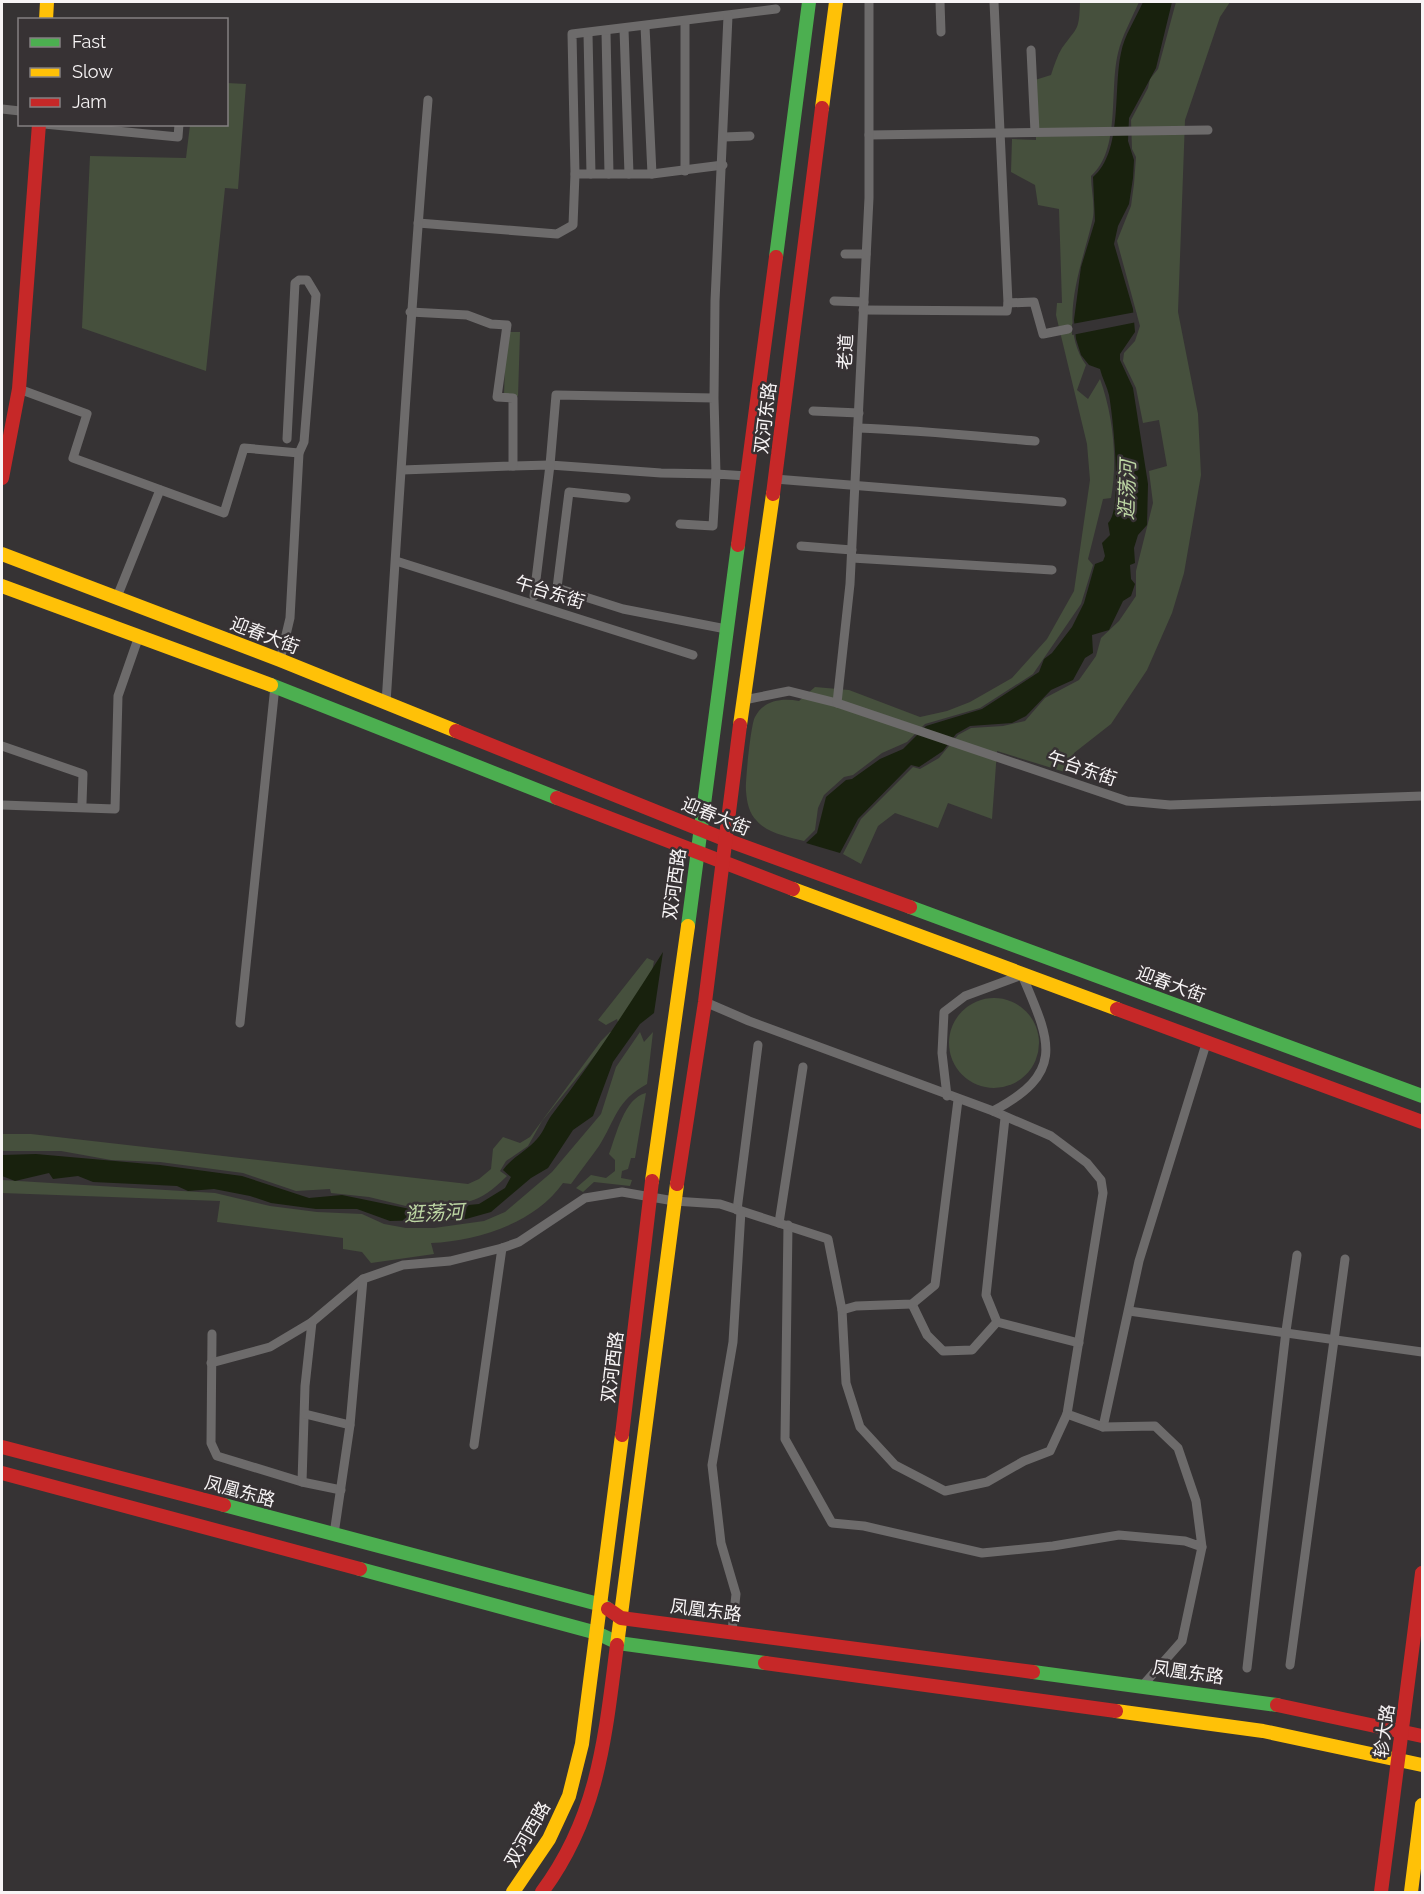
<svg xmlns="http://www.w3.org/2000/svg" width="1424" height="1894" font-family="Raleway,'Noto Sans SC',sans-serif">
	<rect width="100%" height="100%" fill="#363334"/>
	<g fill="#46503d">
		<path d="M1080 2H1139C1132 18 1122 36 1118 53 1109 90 1121 150 1091 176 1091 191 1096 208 1092 222 1082 265 1057 325 1086 365L1077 390 1088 399 1100 379C1113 415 1118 460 1111 498L1103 499 1088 559 1093 565 1081 604 1033 674 980 708 925 724 907 742 882 753 853 775 844 777 824 795 818 808 815 830 804 841C789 837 767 833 757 821 749 813 747 803 746 791 745 782 751 723 755 717 764 700 782 698 799 701L815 687 849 690 920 717 947 711 970 702 1012 678 1047 639 1074 591 1090 480 1087 444 1056 315 1057 303H1062L1059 209 1038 205 1035 185 1011 172 1012 139 1036 140 1035 80 1051 75C1054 66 1057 56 1062 48 1078 26 1079 31 1080 2Z"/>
		<path d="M1176 2H1230L1220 17 1185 120 1178 312 1198 414 1201 475 1184 573 1172 613 1147 670 1111 724 1074 753 1068 773 997 751 992 819 948 803 938 828 895 813 878 826 861 864 843 854 861 819 913 767 920 769 939 758 958 735 971 728 1003 726 1025 721 1045 698 1079 680 1096 656 1101 638 1119 621 1136 596V571L1153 503 1149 471 1167 466 1159 420 1143 423 1136 388 1123 361 1124 353 1135 341 1140 326 1117 241 1131 206 1134 184 1136 157 1132 149 1131 120 1148 88 1150 79 1158 69Z"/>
		<path d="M227 83 246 84 238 189 225 188 206 371 82 328 90 156 186 158 190 125 226 124Z"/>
		<path d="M506 332H520L518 396 504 395Z"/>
		<path d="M647 958 654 961 651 977 623 1028 597 1053 542 1121 528 1146 506 1161 500 1171 507 1176C477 1206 465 1203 425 1206L419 1203 414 1208 369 1197 331 1193 330 1189 296 1191 243 1173 160 1162 111 1160 61 1151H2V1134H31L468 1184 479 1179 491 1169 493 1149 503 1137 520 1143 530 1137 601 1041 610 1032 615 1031 619 1025 617 1019 606 1025 598 1020Z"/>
		<circle cx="994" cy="1043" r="45"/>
		<path d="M640 1032 644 1042 653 1032 647 1084C616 1101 616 1119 599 1146 590 1159 580 1171 571 1184L563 1183C535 1223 478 1241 431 1243L434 1254 371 1263 362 1252 343 1249V1238L217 1222 220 1201 2 1193V1180L215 1193 270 1206 317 1212 362 1214 384 1224 406 1228H434L484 1221 505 1212 552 1172 601 1114 616 1067Z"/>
		<path d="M646 1093 635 1158H631L628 1169 622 1171 621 1178 632 1180 630 1186 594 1182 583 1192 576 1188 591 1175 606 1178 615 1171V1160L609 1154C616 1136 624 1098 646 1093Z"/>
	</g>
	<g fill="#18210d">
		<path d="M1143 2H1172L1156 68 1129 118 1128 141 1134 160 1133 178 1129 204 1118 226 1114 244 1133 309 1135 332 1120 354V360L1133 388 1148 484 1147 525 1138 535 1134 548 1135 563 1130 565 1131 579 1135 584 1131 596 1123 601 1109 630 1092 635 1093 653 1085 658 1073 680 1051 690 1026 716 1012 723 970 726 956 734 943 751 919 767 911 765 858 819 840 853 806 843 817 833 826 797 846 780 852 779 880 759 903 749 926 726 982 709 1039 672 1044 659 1052 653 1072 627 1084 603 1095 564 1103 561 1105 556 1102 543 1110 535 1108 523C1123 510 1113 417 1109 395 1107 386 1102 378 1100 369L1089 365 1081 355 1076 339 1074 320 1081 267 1095 221 1093 177C1123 152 1113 89 1121 53 1124 36 1136 18 1143 2Z"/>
		<path d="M663 952 654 1013 640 1024 613 1062 593 1116 573 1130 548 1168 531 1178 491 1212 466 1219 390 1221 357 1209H316L271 1203 250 1196 214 1189 188 1191 177 1186 93 1182 78 1176 53 1179 49 1173 15 1181 2 1176V1155L36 1154 160 1165 242 1176 309 1198 342 1195 415 1210 479 1204 505 1188 511 1177 503 1170C512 1157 527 1151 537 1139 543 1133 546 1123 551 1116 592 1063 627 1008 663 952Z"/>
	</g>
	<path fill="#363334" d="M1136 312 1137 322 1072 335V324Z"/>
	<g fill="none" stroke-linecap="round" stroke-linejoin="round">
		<g stroke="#6d6b6b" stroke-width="9">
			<path d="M940 2 941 32"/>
			<path d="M994 2 1008 303 1034 302 1043 334 1068 329"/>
			<path d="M685 21V171"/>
			<path d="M645 26 652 174"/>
			<path d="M624 29 629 174"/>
			<path d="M606 32 609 174"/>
			<path d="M588 34 591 174"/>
			<path d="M1031 50 1035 132"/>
			<path d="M2 109 20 111"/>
			<path d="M44 124 178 137 179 124"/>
			<path d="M869 135 1208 130"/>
			<path d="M724 137 750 136"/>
			<path d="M575 174H652L723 165"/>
			<path d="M418 223 557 234 573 225 575 174 572 34 776 9"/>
			<path d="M845 254H866"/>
			<path d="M834 301 864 302"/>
			<path d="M863 310 1007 311 1008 303"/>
			<path d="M19 389 87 414 73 458 224 513 244 448 299 453"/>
			<path d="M714 398 716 474 661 473 550 465 556 395 714 398 715 301 728 16"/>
			<path d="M813 411 859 413"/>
			<path d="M858 428C917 430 976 436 1035 441"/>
			<path d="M513 466 550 465 534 596"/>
			<path d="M402 470 513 466V398L497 397 507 325 491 324 467 315 410 312"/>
			<path d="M775 479 1062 502"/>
			<path d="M626 498 569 492 557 588 623 609 726 629"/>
			<path d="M680 524 713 526 716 474 747 476"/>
			<path d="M801 546 852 550"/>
			<path d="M852 558 1052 570"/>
			<path d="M396 561 693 655"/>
			<path d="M117 597 160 490"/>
			<path d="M280 660 290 618 299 453 304 442 316 295 307 280H299L295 283 287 439"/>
			<path d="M744 700 789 691 837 703 1127 801 1170 805 1422 796"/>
			<path d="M386 703C399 502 411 301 428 100"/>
			<path d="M837 703 850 584 869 198V2"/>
			<path d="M2 746 83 774 82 803"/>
			<path d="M2 805 115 809 118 696 139 636"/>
			<path d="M705 1002 749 1021 993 1111 1051 1136 1087 1163 1101 1180 1103 1193 1067 1414 1103 1427 1139 1261 1206 1044"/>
			<path d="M240 1023 275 686"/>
			<path d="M947 1096 942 1053 944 1012 965 996 1022 975C1050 1041 1067 1072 993 1111"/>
			<path d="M1005 1118 986 1295 997 1322 1079 1343"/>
			<path d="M737 1210 758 1045"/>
			<path d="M779 1223 803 1067"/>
			<path d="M788 1225 785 1439 832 1523 864 1526 982 1553 1053 1546 1119 1535 1185 1541 1202 1547 1196 1501 1178 1448 1155 1426 1103 1427"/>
			<path d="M912 1304 927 1335 943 1351 972 1350 997 1322"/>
			<path d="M842 1310 846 1383 860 1427 895 1465 945 1491 987 1482 1024 1461 1050 1451 1067 1414"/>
			<path d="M1129 1311 1422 1352"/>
			<path d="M312 1322 363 1279"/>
			<path d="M212 1334 211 1443 217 1456 302 1482 341 1490"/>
			<path d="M211 1363 270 1347 312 1322 305 1386 302 1482"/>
			<path d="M305 1414 350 1425"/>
			<path d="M474 1445 502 1248"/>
			<path d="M334 1534 350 1425 363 1279 403 1265 450 1261 502 1248 519 1242 585 1198 622 1192 674 1201 720 1204 828 1239 842 1310 856 1306 912 1304 935 1285 958 1100"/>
			<path d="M732 1631 736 1594 721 1543 712 1465 733 1342 741 1211"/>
			<path d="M1290 1665 1345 1259"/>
			<path d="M1247 1668 1286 1331 1297 1255"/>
			<path d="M1144 1684 1182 1641 1202 1547"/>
		</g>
		<g stroke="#4caf50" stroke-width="14">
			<path d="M776 257 809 2"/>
			<path d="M271 685 557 798"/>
			<path d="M910 907 1422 1096"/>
			<path d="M688 926 738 545"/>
			<path d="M224 1505 602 1605 608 1609"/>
			<path d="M360 1569 597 1633 618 1643 765 1663"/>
			<path d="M1033 1672 1277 1705"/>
		</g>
		<g stroke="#ffc107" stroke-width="14">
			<path d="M46 20 47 2"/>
			<path d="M822 108 836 2"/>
			<path d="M2 554 280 660 456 731"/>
			<path d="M2 586 271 685"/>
			<path d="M740 725 773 494"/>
			<path d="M793 889 1117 1009"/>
			<path d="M652 1181 688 926"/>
			<path d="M617 1645 677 1184"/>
			<path d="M1116 1711 1263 1731 1422 1765"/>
			<path d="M513 1892 549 1839 569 1796 582 1744 622 1435"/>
			<path d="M1411 1892 1422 1805"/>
		</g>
		<g stroke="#c62828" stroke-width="14">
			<path d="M2 478 19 389 39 124"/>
			<path d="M773 494 822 108"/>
			<path d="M738 545 776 257"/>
			<path d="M456 731 724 839 910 907"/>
			<path d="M557 798 793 889"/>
			<path d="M1117 1009 1422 1122"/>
			<path d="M677 1184 705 1002 740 725"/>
			<path d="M622 1435 652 1181"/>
			<path d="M2 1447 224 1505"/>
			<path d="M2 1473 360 1569"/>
			<path d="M608 1609 621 1618 1033 1672"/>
			<path d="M765 1663 1116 1711"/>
			<path d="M1277 1705 1422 1736"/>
			<path d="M542 1892C599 1815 605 1737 617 1645"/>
			<path d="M1381 1892 1422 1573"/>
		</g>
	</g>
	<g text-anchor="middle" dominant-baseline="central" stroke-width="5" stroke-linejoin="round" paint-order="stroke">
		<g font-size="18" fill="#f7f4f5" stroke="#373234">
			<text transform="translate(845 352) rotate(-87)">老道</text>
			<text transform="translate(765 418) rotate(-83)">双河东路</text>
			<text transform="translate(550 592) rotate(17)">午台东街</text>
			<text transform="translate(265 635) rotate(21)">迎春大街</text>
			<text transform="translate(1082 768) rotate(19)">午台东街</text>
			<text transform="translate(716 816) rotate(22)">迎春大街</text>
			<text transform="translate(674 884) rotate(-82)">双河西路</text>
			<text transform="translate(1171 984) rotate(20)">迎春大街</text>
			<text transform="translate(612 1367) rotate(-83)">双河西路</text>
			<text transform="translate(240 1491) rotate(15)">凤凰东路</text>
			<text transform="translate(706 1610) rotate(7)">凤凰东路</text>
			<text transform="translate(1188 1672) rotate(8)">凤凰东路</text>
			<text transform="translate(1384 1731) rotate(-82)">轸大路</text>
			<text transform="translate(527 1834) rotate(-60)">双河西路</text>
		</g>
		<g font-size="20" font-style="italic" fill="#bcd5a3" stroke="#373234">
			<text transform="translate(1127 490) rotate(-88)">逛荡河</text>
			<text transform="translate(434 1213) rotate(-3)">逛荡河</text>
		</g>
	</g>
	<rect width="1424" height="1894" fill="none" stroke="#f7f4f5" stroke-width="6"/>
	<rect x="18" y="18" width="210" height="108" fill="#373234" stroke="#848081" stroke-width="1.5"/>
	<rect x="30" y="38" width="30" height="9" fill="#4caf50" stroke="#848081" stroke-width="1.5"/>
	<text x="72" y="48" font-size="18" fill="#f7f4f5">Fast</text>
	<rect x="30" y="68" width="30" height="9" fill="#ffc107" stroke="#848081" stroke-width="1.5"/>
	<text x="72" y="78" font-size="18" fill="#f7f4f5">Slow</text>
	<rect x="30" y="98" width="30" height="9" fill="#c62828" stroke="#848081" stroke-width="1.5"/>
	<text x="72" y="108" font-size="18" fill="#f7f4f5">Jam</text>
</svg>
